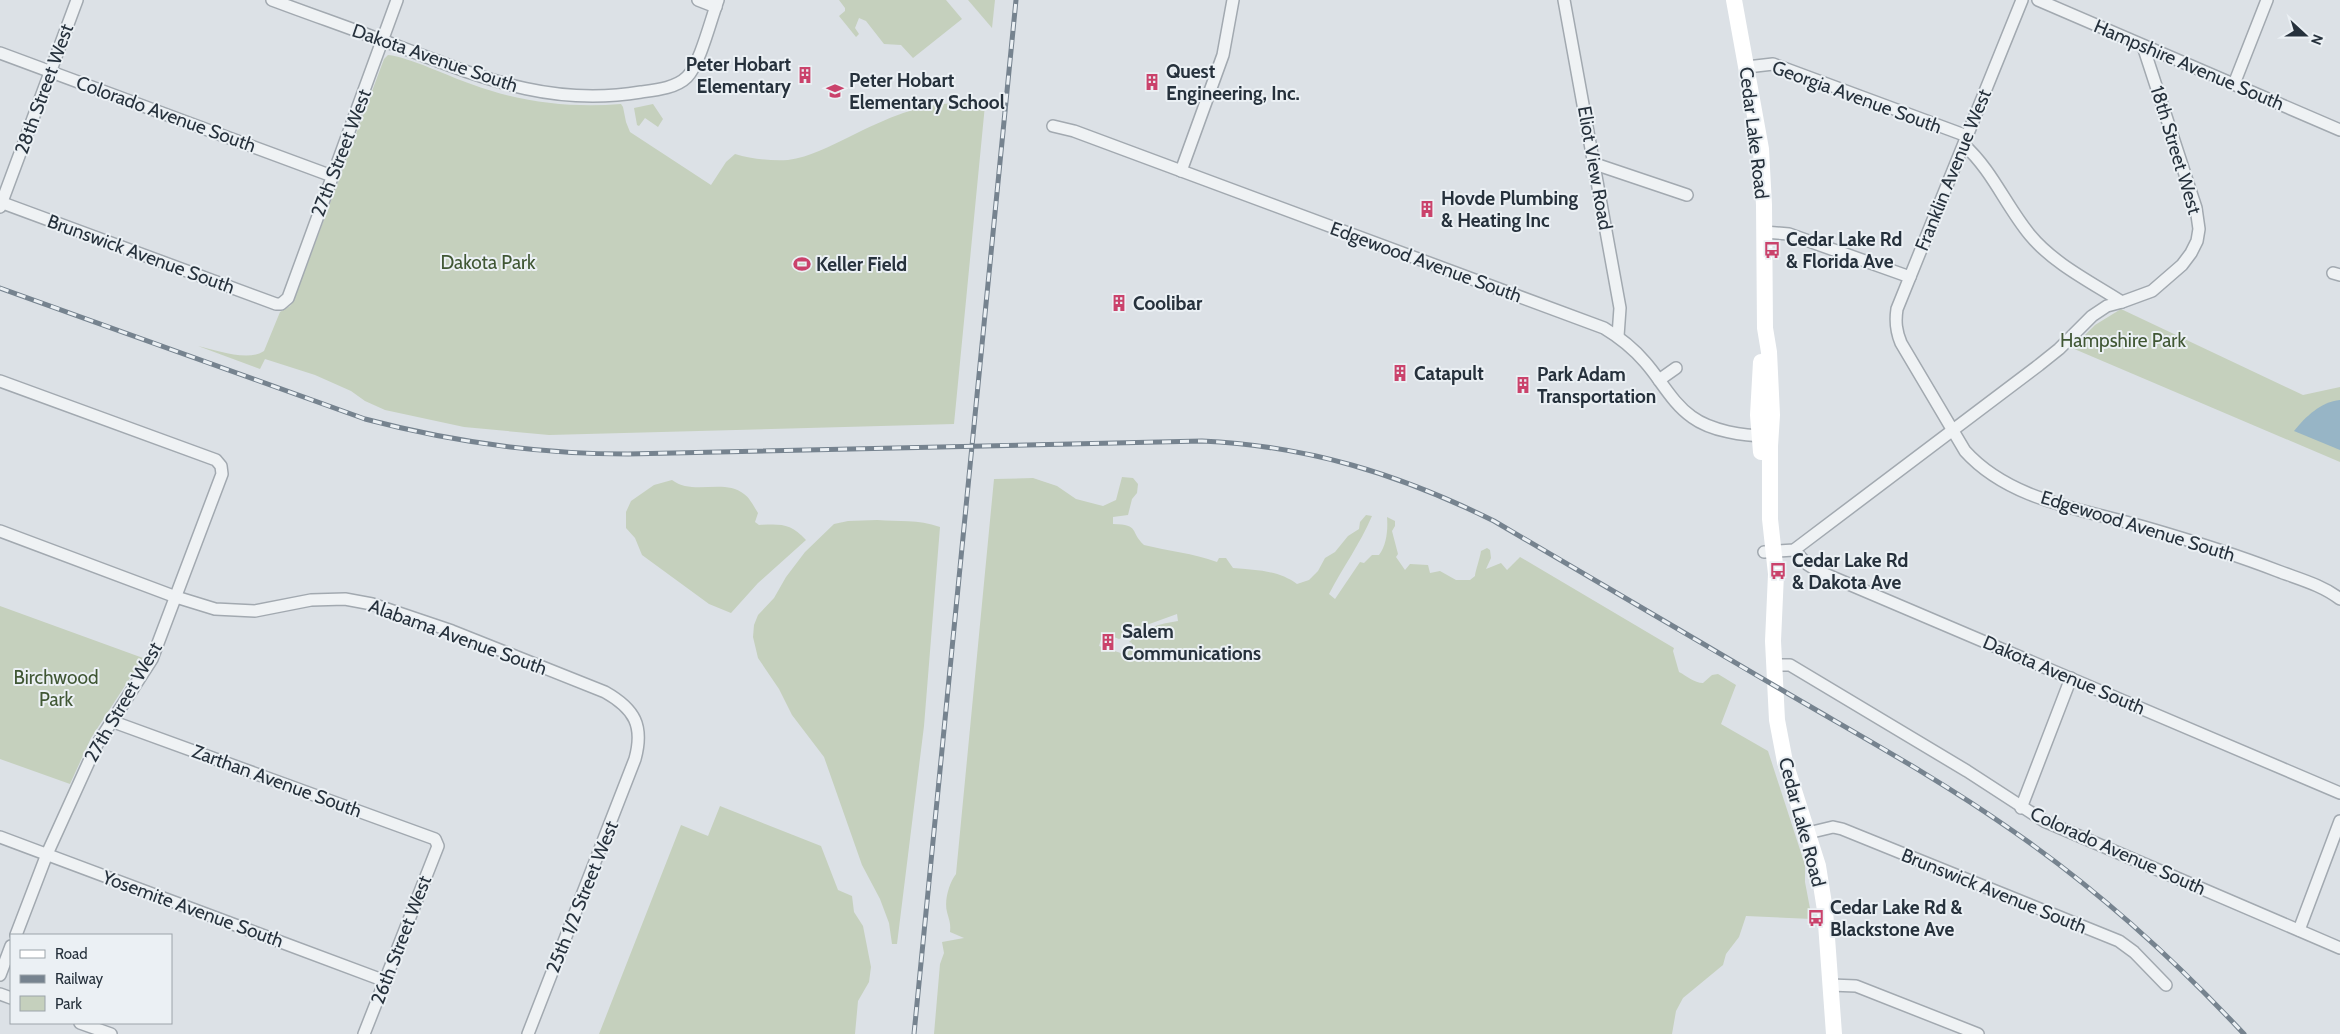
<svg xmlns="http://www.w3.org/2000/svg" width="2340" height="1034" font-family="Cabin,sans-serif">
	<rect width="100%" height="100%" fill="#dce1e6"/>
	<g fill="#c5d0bd" fill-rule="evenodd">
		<path d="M839 0H946L962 19 913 58 901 45 884 44 866 21 859 18 855 28 859 34 856 37 839 16 845 11V8Z"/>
		<path d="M968 0H995L992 28Z"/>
		<path d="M388 55C409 57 450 77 471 84 519 102 569 108 621 104L623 107 626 122 630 132 711 185 726 162 735 154C752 159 771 161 788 160 810 157 830 146 849 137 895 114 934 97 985 105L954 424 549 435 464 427 385 410 365 401 351 391 315 375 265 359 260 369 198 346C216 350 248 362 264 351L280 312 290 306 294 300 384 59Z"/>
		<path d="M653 104 663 119 658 127 645 118 639 126 637 125 634 108Z"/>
		<path d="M2121 309 2303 395 2340 387V462L2072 348 2095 325Z"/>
		<path d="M1122 477 1133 478 1138 484 1137 493 1132 499 1128 515 1113 517V524C1141 525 1129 531 1144 545 1168 551 1193 553 1217 562L1219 558H1226L1233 568C1255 570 1279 570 1297 584L1309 580 1318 571 1325 558 1335 552 1348 536 1359 529 1360 522 1366 515 1372 516C1360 544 1343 567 1329 594L1335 599 1360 562 1364 563 1372 555H1379C1387 545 1388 528 1387 517L1395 521V526L1392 531 1398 554 1396 557 1405 570 1410 564 1428 565 1430 573 1440 571 1456 580H1470L1475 576C1475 572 1480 558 1481 551L1487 548 1490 550 1491 558 1486 569 1501 563 1507 570 1520 557 1674 648 1673 651 1679 672C1687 676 1694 683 1703 683L1712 675 1718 674 1736 685 1721 724 1768 751 1805 865V882L1812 919 1746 916 1739 937 1726 954 1723 965 1683 998 1676 1011 1672 1034H934L940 964 944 953 942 942 964 938 950 932C951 923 949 920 947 912 944 901 949 883 956 874L994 479 1033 478 1057 486 1076 499 1103 506 1116 500ZM1177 614 1178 621C1159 624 1143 628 1129 642L1132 643 1127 655 1099 646 1103 633 1119 639 1124 637 1130 631Z"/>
		<path d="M672 480C693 496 724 478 744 494 750 498 754 507 758 513L755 522 759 525C781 524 790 523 806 540L758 583 731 613 709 604 642 555 635 538 626 528V512L631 501 654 485Z"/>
		<path d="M877 520C900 522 917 519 940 527L924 726 897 944H892L889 923 880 899 862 865 824 757 792 715 779 689 758 658 753 637 754 625 758 615 774 598 786 577 805 552 834 524 848 521Z"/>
		<path d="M0 606 143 658 91 738 70 784 0 759Z"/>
		<path d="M720 806 821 846 838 890 852 896 854 912 863 926 871 967 869 982 858 1001 855 1034H599L681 825 708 836Z"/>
	</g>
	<path fill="#97b5c6" d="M2340 400V450L2294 431C2306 416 2321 402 2340 400Z"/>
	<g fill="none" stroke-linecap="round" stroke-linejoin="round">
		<g stroke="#a2a9b0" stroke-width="14">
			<g id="street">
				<path d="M272 0C315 16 358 31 400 47 483 78 550 107 641 92 656 90 676 88 687 77 700 64 711 19 718 0"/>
				<path d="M698 0 716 7"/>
				<path d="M1564 0 1620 308 1618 336"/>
				<path d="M2022 0 1897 309C1895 322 1896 331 1901 343L1965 451C2010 501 2083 509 2144 527 2189 540 2234 554 2278 571 2299 579 2322 585 2340 599"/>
				<path d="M2038 0 2340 130"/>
				<path d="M0 53 332 176"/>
				<path d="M1747 67 1773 64 1967 136"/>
				<path d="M2234 84 2267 0"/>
				<path d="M1053 126 1074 131 1604 328C1619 337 1633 348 1645 362 1661 380 1672 403 1692 417 1711 431 1744 436 1766 436"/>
				<path d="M1964 145C1992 170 2006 206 2030 235 2054 264 2091 282 2122 302"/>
				<path d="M1595 164 1687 195"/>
				<path d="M1181 171 1223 55 1233 0"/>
				<path d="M0 202 276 304H281L288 298 397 0"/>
				<path d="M0 207 77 0"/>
				<path d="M1764 232 1789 234 1910 277"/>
				<path d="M2333 273 2340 275"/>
				<path d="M1659 380 1676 368"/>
				<path d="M0 381 216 460 221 466 222 474 152 659 96 746 47 854 16 935"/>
				<path d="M0 531 176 597 215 609 255 611 311 600 345 599 372 604 452 631 605 692C635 709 644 726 635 759L528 1034"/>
				<path d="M1794 550 1807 564 1818 571 2340 793"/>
				<path d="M1764 552 1794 550 2039 365 2059 349 2092 316 2107 306 2122 302 2152 291 2182 265 2191 253 2197 241 2199 229 2196 208 2143 46"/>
				<path d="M1775 665H1790L1795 668 1967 771 2044 821 2340 948"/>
				<path d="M111 721 435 839 438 846 364 1034"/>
				<path d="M2021 808 2071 678"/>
				<path d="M1808 833 1833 827 1842 829 2119 941 2134 952 2166 985"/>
				<path d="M0 837 385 981"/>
				<path d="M2299 930 2340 821"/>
				<path d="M0 975 11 946"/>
				<path d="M1831 985 1856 986 1978 1034"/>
				<path d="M0 994 11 998"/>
				<path d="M80 1023 111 1034"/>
			</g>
		</g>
		<use href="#street" stroke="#eff2f4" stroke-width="11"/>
		<g stroke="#fff" stroke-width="16">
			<path d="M1734 0 1761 149 1764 205 1765 328 1769 352 1772 415 1770 446V519L1776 574 1773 641 1777 720 1785 762 1818 866 1825 910 1834 1034"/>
			<path d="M1761 362 1758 415 1761 452"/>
		</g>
		<g stroke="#76838f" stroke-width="5">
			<g id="rail">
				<path d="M0 288 365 419C452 442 538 454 628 454L1202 441C1309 446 1399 474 1494 521 1592 578 1689 636 1787 693 1862 737 1939 779 2010 829 2096 888 2173 958 2244 1034"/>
				<path d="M914 1034 1016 0"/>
			</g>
		</g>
		<use href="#rail" stroke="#ebf0f4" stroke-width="3" stroke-dasharray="9" stroke-linecap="butt"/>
	</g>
	<defs>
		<g id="building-bare" transform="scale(1.35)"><path d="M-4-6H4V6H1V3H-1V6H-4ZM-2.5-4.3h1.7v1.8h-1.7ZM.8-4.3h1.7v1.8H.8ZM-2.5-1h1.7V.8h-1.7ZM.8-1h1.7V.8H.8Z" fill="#ca426b" stroke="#ebf0f4" stroke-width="2.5" paint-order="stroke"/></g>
		<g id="school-bare" transform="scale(1.35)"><path d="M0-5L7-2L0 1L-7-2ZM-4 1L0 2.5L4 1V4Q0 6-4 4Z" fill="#ca426b" stroke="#ebf0f4" stroke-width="2.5" paint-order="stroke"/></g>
		<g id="bus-bare" transform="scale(1.35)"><path d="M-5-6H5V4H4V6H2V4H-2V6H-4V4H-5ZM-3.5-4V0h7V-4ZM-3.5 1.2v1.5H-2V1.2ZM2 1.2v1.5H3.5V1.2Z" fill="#ca426b" stroke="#ebf0f4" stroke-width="2.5" paint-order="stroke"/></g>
		<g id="stadium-bare" transform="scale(1.35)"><path d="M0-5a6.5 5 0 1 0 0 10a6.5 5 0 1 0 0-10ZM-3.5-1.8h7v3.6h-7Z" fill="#ca426b" stroke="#ebf0f4" stroke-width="2.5" paint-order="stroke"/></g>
	</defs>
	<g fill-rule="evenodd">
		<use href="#building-bare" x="805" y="75"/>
		<use href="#building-bare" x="1152" y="82"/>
		<use href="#school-bare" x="835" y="91"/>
		<use href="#building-bare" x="1427" y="209"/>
		<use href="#bus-bare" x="1772" y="250"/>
		<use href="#stadium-bare" x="802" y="264"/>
		<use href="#building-bare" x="1119" y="303"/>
		<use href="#building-bare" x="1400" y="373"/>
		<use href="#building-bare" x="1523" y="385"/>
		<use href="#bus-bare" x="1778" y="571"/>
		<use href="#building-bare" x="1108" y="642"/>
		<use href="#bus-bare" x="1816" y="918"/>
	</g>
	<g text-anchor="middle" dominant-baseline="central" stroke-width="4" stroke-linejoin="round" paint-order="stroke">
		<g font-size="19" fill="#26313c" stroke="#ebf0f4">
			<text transform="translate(435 58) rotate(19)">Dakota Avenue South</text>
			<text transform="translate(2189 65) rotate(23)">Hampshire Avenue South</text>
			<text transform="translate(44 89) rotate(-70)">28th Street West</text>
			<text transform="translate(1857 97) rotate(20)">Georgia Avenue South</text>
			<text transform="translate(166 114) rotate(20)">Colorado Avenue South</text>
			<text transform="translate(1754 133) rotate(83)">Cedar Lake Road</text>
			<text transform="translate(2176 150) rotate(73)">18th Street West</text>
			<text transform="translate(341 153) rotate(-69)">27th Street West</text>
			<text transform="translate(1595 168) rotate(80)">Eliot View Road</text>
			<text transform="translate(1953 170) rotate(-68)">Franklin Avenue West</text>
			<text transform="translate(141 254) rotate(20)">Brunswick Avenue South</text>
			<text transform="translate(1426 262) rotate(20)">Edgewood Avenue South</text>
			<text transform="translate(2138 526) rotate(17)">Edgewood Avenue South</text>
			<text transform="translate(458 637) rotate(20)">Alabama Avenue South</text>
			<text transform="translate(2064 675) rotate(23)">Dakota Avenue South</text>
			<text transform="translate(123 702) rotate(-60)">27th Street West</text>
			<text transform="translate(277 781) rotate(20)">Zarthan Avenue South</text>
			<text transform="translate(1802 822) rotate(75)">Cedar Lake Road</text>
			<text transform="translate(2118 851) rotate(24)">Colorado Avenue South</text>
			<text transform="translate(1994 891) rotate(22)">Brunswick Avenue South</text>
			<text transform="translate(582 897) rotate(-68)">25th 1/2 Street West</text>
			<text transform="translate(193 909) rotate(20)">Yosemite Avenue South</text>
			<text transform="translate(401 940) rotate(-69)">26th Street West</text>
		</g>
		<g font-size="19" font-weight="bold" fill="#26313c" stroke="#ebf0f4" text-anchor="start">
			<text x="791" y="64" text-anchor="end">Peter Hobart<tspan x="791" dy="22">Elementary</tspan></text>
			<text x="1166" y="71">Quest<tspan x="1166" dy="22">Engineering, Inc.</tspan></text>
			<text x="849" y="80">Peter Hobart<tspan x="849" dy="22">Elementary School</tspan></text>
			<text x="1441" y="198">Hovde Plumbing<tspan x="1441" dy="22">&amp; Heating Inc</tspan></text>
			<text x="1786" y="239">Cedar Lake Rd<tspan x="1786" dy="22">&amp; Florida Ave</tspan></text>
			<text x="816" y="264">Keller Field</text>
			<text x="1133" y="303">Coolibar</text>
			<text x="1414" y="373">Catapult</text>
			<text x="1537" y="374">Park Adam<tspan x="1537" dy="22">Transportation</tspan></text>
			<text x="1792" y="560">Cedar Lake Rd<tspan x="1792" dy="22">&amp; Dakota Ave</tspan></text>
			<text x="1122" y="631">Salem<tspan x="1122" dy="22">Communications</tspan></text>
			<text x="1830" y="907">Cedar Lake Rd &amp;<tspan x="1830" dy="22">Blackstone Ave</tspan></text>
		</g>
		<g font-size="19" fill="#405734" stroke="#ebf0f4">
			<text x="488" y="262">Dakota Park</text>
			<text x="2123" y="340">Hampshire Park</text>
			<text x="56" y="677">Birchwood<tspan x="56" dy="22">Park</tspan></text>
		</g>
	</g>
	<rect x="10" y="934" width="162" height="90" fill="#ebf0f4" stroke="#9ca4aa"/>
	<rect x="20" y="950" width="25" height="8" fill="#ffffff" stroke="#9ca4aa"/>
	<text x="55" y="959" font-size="15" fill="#26313c">Road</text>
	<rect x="20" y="975" width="25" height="8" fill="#76838f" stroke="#9ca4aa"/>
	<text x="55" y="984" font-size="15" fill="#26313c">Railway</text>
	<rect x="20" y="996" width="25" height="15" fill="#c5d0bd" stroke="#9ca4aa"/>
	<text x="55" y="1009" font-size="15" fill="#26313c">Park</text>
	<g transform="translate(2305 35) rotate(111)" stroke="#ebf0f4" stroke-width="4" paint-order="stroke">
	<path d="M0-4L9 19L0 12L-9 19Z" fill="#26313c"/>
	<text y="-8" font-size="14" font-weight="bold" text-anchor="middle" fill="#26313c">N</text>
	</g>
</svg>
